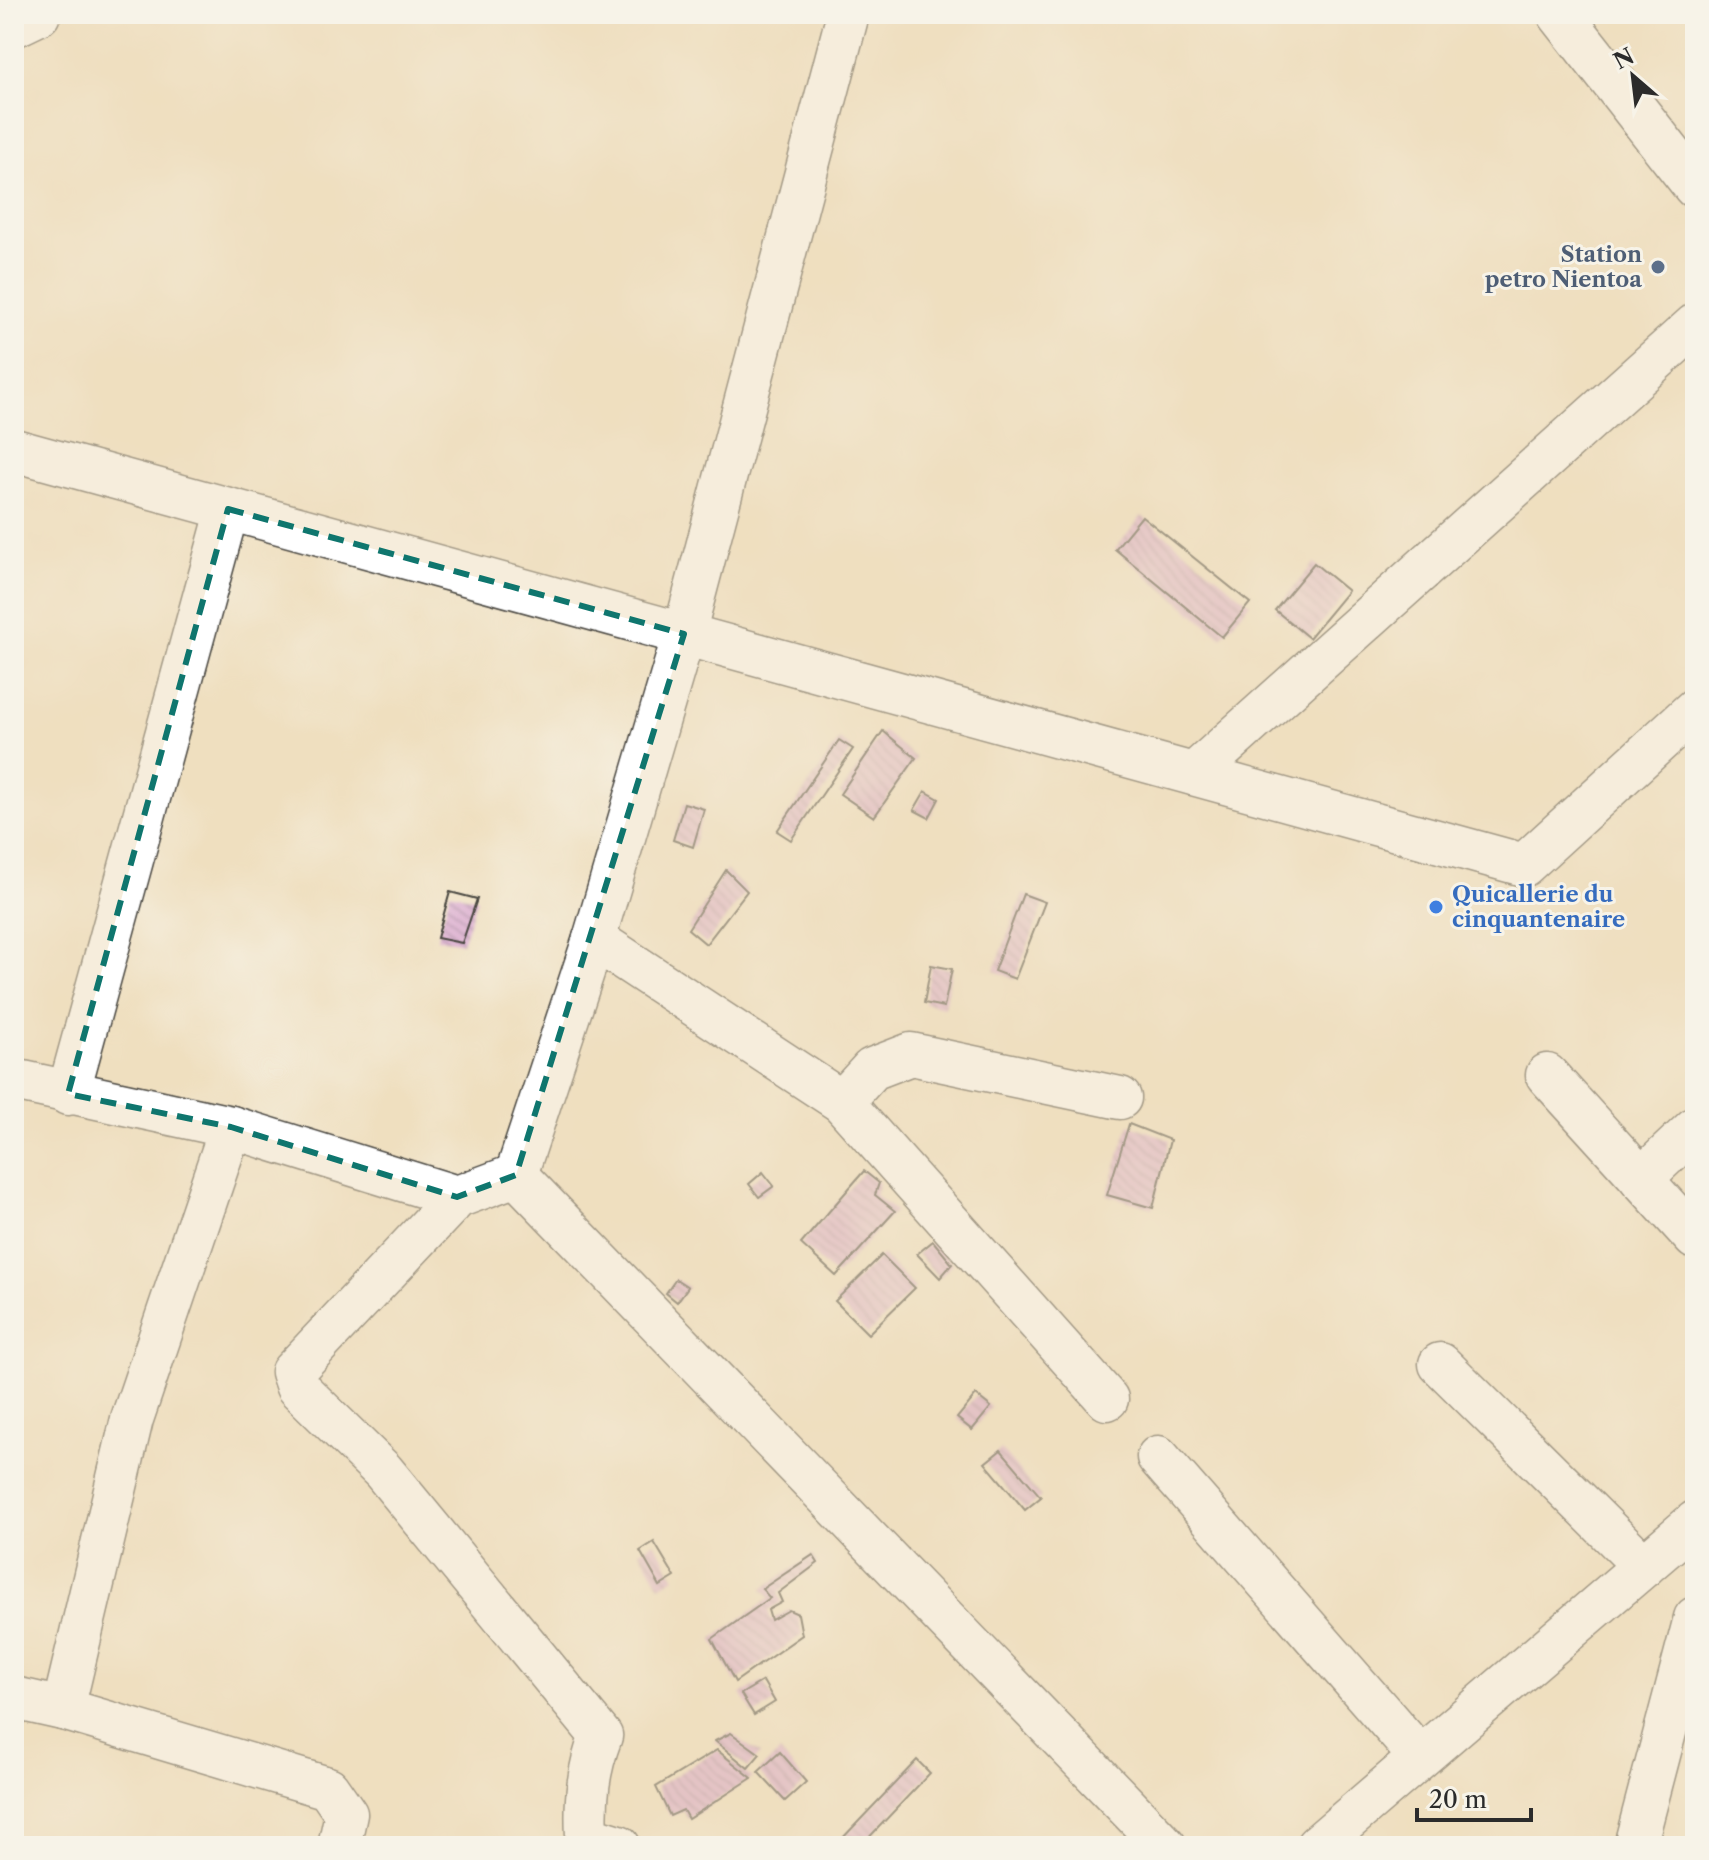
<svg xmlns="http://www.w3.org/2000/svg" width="1709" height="1860" font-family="'Libre Caslon Text',serif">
	<defs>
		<pattern id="building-back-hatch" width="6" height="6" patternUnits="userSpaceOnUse" patternTransform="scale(2)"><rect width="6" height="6" fill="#d8a4cd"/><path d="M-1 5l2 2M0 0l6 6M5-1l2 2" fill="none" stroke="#af86a7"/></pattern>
	</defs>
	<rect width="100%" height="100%" fill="#f7f3e8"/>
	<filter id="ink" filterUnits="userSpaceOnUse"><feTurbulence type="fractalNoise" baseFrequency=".0125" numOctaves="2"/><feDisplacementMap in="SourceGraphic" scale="16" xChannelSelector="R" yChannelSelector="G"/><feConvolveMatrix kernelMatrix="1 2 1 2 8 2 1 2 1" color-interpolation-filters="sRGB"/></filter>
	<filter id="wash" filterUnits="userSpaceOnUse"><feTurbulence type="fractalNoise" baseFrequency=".006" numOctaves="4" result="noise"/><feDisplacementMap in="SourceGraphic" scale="32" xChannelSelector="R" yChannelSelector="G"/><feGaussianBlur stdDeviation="1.8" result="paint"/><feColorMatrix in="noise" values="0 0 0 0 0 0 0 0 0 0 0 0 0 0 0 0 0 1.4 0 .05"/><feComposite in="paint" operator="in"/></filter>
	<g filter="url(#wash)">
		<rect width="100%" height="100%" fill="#efdfbf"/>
		<g id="blocks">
			<g fill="url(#building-back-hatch)">
				<path d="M1142 516 1250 603 1222 637 1115 549Z"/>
				<path d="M1314 563 1348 591 1309 638 1275 610Z"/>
				<path d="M883 731 916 758 874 817 840 794Z"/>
				<path d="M839 740 853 749 791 840 777 831Z"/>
				<path d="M925 791 939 799 929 818 914 810Z"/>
				<path d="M684 803 704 809 693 847 673 840Z"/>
				<path d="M726 870 747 891 706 944 688 929Z"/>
				<path d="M450 892 477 899 462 943 437 938Z"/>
				<path d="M1023 894 1045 902 1015 979 994 971Z"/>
				<path d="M931 965 952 969 944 1007 924 1003Z"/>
				<path d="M1129 1124 1170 1140 1153 1208 1107 1195Z"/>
				<path d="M864 1171 879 1183 875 1195 895 1211 836 1276 801 1244Z"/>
				<path d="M763 1172 774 1186 759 1197 749 1184Z"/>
				<path d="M933 1241 952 1264 940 1278 917 1254Z"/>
				<path d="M882 1255 915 1288 868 1334 835 1301Z"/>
				<path d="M676 1279 688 1287 677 1302 666 1293Z"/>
				<path d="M976 1395 991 1407 972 1430 957 1418Z"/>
				<path d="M1001 1450 1041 1497 1025 1510 985 1463Z"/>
				<path d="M654 1542 675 1577 660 1586 640 1551Z"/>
				<path d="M813 1555 818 1563 778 1593 782 1602 768 1610 771 1620 789 1610 798 1614 802 1635 735 1682 712 1639 770 1598 762 1589Z"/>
				<path d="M763 1681 775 1702 754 1715 741 1694Z"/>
				<path d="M731 1733 760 1754 748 1768 715 1741Z"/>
				<path d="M717 1750 752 1778 688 1819 683 1810 670 1816 656 1787Z"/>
				<path d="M780 1752 806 1782 785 1801 758 1772Z"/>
				<path d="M917 1760 930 1773 861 1846H844L839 1842Z"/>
			</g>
		</g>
	</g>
	<g filter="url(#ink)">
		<use href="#blocks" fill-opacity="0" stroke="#484641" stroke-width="2"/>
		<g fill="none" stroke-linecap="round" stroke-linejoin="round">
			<g stroke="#484641" stroke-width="45">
				<g id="minor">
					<path d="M14 26 39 14"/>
					<path d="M14 450 1524 865 1695 709"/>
					<path d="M1194 774 1695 325"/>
					<path d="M594 939 842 1102 1107 1399"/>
					<path d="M1547 1075 1695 1238"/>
					<path d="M14 1080 231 1127 457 1197"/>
					<path d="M68 1094 228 509"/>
					<path d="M842 1102 872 1069 911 1054 1120 1098"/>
					<path d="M516 1175 594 939 684 634 848 14"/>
					<path d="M516 1175 1165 1846"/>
					<path d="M516 1175 457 1197 292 1372 297 1387 383 1471 601 1736C588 1770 585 1799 587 1836L619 1846"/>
					<path d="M1641 1179 1695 1128"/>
					<path d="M1440 1364 1644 1566"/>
					<path d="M1158 1457 1420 1757"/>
					<path d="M14 1698 63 1709 328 1788 346 1814 339 1846"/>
					<path d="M63 1709 132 1419 231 1127"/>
					<path d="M1317 1846 1695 1522"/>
					<path d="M1635 1846 1695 1618"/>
				</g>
			</g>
			<g stroke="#484641" stroke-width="47">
				<path id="primary" d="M1560 14 1695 186"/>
			</g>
			<use href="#minor" stroke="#fff" stroke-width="42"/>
			<use href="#primary" stroke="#fff" stroke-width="44"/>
		</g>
	</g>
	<path d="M0 0H1709V1860H0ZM228 509 684 634 516 1175 457 1197 231 1127 68 1094Z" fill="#efdfbf" fill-opacity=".55" fill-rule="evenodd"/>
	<path fill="none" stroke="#0f766e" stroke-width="6" stroke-dasharray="16 10" stroke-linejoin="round" d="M228 509 684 634 516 1175 457 1197 231 1127 68 1094Z"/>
	<circle fill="#5c6f8a" stroke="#f7f3e8" stroke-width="3" cx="1658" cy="267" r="8"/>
	<circle fill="#3f7fe0" stroke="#f7f3e8" stroke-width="3" cx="1436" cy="907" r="8"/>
	<g text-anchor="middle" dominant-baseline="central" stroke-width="6" stroke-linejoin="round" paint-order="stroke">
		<g font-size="22" font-weight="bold" fill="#4e5e75" stroke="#f7f3e8" text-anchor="end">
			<text x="1642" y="254">Station<tspan x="1642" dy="25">petro Nientoa</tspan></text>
		</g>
		<g font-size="22" font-weight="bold" fill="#366cbe" stroke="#f7f3e8" text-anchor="start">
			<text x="1452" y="894">Quicallerie du<tspan x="1452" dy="25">cinquantenaire</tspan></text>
		</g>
	</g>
	<rect width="1709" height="1860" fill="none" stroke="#f7f3e8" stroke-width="48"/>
	<g transform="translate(1633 76) rotate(332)" stroke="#f7f3e8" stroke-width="6" paint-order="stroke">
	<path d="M0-6L14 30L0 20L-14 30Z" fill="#2b2b2b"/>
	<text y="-12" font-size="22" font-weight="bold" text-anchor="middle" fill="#2b2b2b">N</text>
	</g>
	<path d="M1417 1808v12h114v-12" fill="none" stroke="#2b2b2b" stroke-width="4"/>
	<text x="1429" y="1808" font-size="24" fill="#2b2b2b" stroke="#f7f3e8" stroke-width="6" paint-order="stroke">20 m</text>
</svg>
